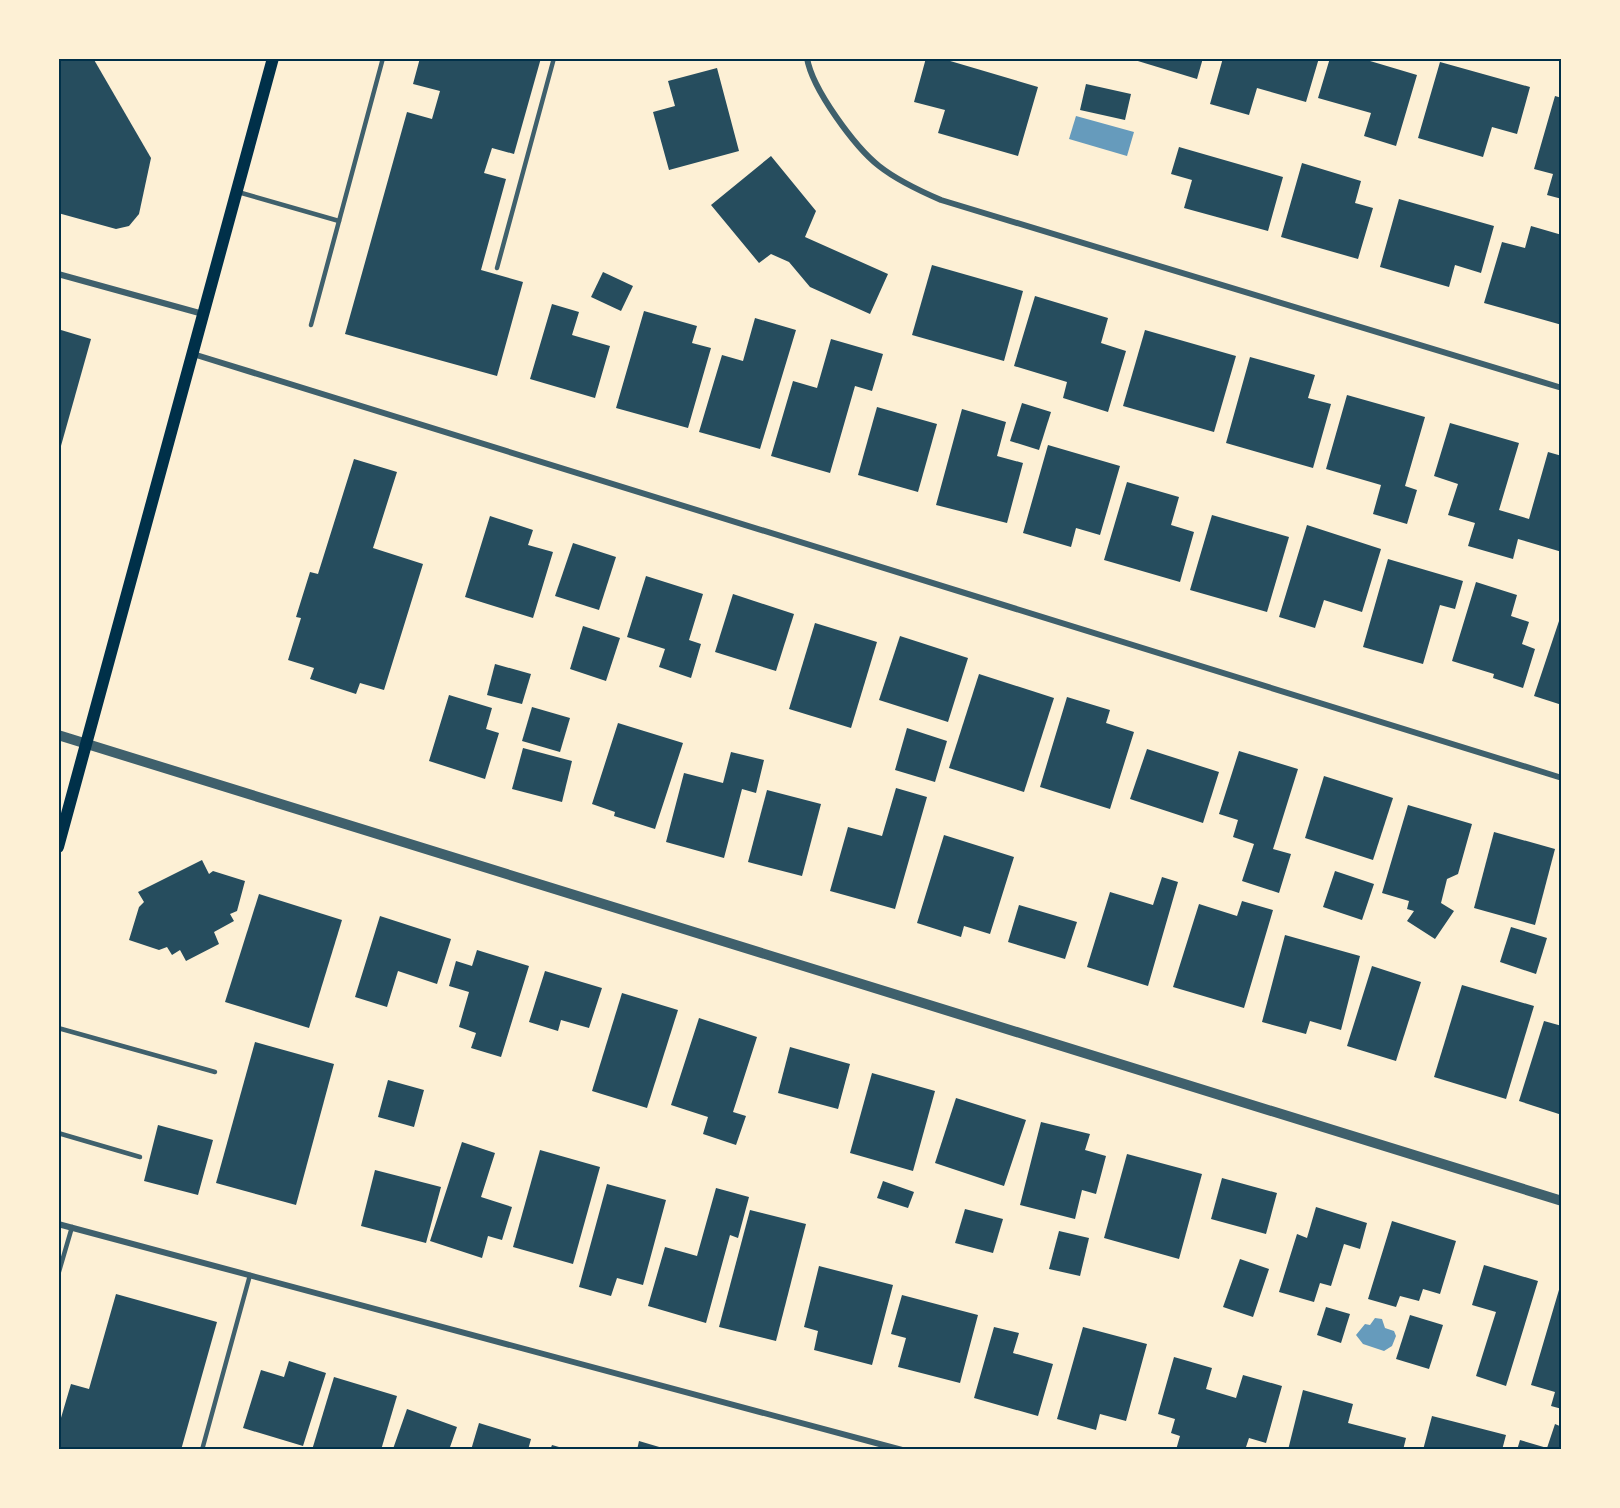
<svg xmlns="http://www.w3.org/2000/svg" width="1620" height="1508" font-family="Quicksand,sans-serif">
	<rect width="100%" height="100%" fill="#fdf0d5"/>
	<g fill="#669bbc">
		<path d="M1076 116 1134 132 1127 156 1069 139Z"/>
		<path d="M1375 1318 1382 1319 1385 1328 1394 1331 1396 1336 1392 1346 1384 1351 1363 1344 1356 1335 1365 1324 1370 1325Z"/>
	</g>
	<g fill="#264d5e">
		<path d="M58 58H93L151 158 139 214 129 226 116 229 58 213Z"/>
		<path d="M420 58H541L514 154 492 148 484 173 506 179 481 270 523 282 497 376 345 334 407 112 432 119 440 91 413 84Z"/>
		<path d="M926 58H940L1038 87 1018 156 938 133 945 110 914 102Z"/>
		<path d="M1128 58H1203L1197 79Z"/>
		<path d="M1223 58H1319L1306 102 1257 88 1249 115 1210 104Z"/>
		<path d="M1330 58H1360L1417 75 1396 146 1364 136 1371 113 1318 98Z"/>
		<path d="M1440 62 1530 87 1517 134 1492 127 1483 157 1418 138Z"/>
		<path d="M717 68 739 151 669 170 653 112 675 106 668 81Z"/>
		<path d="M1086 84 1131 94 1125 120 1080 110Z"/>
		<path d="M1555 96 1562 98V199L1547 195 1553 174 1534 169Z"/>
		<path d="M1179 147 1283 177 1268 231 1184 208 1192 180 1171 174Z"/>
		<path d="M771 156 816 211 805 237 888 274 870 314 810 287 789 262 771 254 759 263 711 205Z"/>
		<path d="M1302 163 1361 181 1355 203 1373 208 1358 259 1281 237Z"/>
		<path d="M1399 199 1494 226 1481 273 1455 265 1449 287 1380 267Z"/>
		<path d="M1531 226 1562 235V325L1484 303 1502 242 1525 248Z"/>
		<path d="M932 265 1023 291 1004 361 912 335Z"/>
		<path d="M603 272 633 286 621 311 591 297Z"/>
		<path d="M1035 296 1108 318 1101 343 1126 351 1108 412 1063 398 1067 382 1014 366Z"/>
		<path d="M552 304 579 312 572 335 610 346 595 398 530 379Z"/>
		<path d="M644 311 697 326 692 343 711 348 688 428 616 408Z"/>
		<path d="M755 318 796 330 760 449 699 432 722 355 743 361Z"/>
		<path d="M61 330 91 339 59 453 58 338Z"/>
		<path d="M1145 330 1236 356 1214 432 1123 406Z"/>
		<path d="M831 339 883 354 872 391 855 386 830 473 771 456 793 381 817 388Z"/>
		<path d="M1250 357 1315 375 1308 398 1331 404 1313 468 1226 443Z"/>
		<path d="M1347 395 1425 417 1405 486 1417 490 1407 524 1373 514 1381 485 1326 469Z"/>
		<path d="M1022 403 1051 412 1039 450 1010 441Z"/>
		<path d="M877 407 937 424 918 492 858 475Z"/>
		<path d="M962 409 1006 422 997 456 1023 463 1007 523 936 505Z"/>
		<path d="M1450 423 1519 443 1499 510 1529 519 1548 452 1562 456V552L1518 539 1513 559 1468 546 1475 523 1448 515 1458 484 1434 476Z"/>
		<path d="M1048 445 1120 466 1100 535 1076 528 1071 547 1023 533Z"/>
		<path d="M354 459 397 472 373 548 423 564 384 690 360 683 356 694 310 679 314 668 288 660 301 618 296 617 310 572 318 574Z"/>
		<path d="M1127 482 1179 497 1171 525 1194 532 1180 582 1104 560Z"/>
		<path d="M1212 515 1289 537 1267 612 1190 590Z"/>
		<path d="M490 516 533 530 528 545 553 552 533 618 465 597Z"/>
		<path d="M1307 525 1381 549 1362 612 1324 600 1315 628 1279 617Z"/>
		<path d="M573 543 616 557 599 610 555 596Z"/>
		<path d="M1388 559 1463 581 1455 609 1440 605 1423 664 1363 647Z"/>
		<path d="M646 576 703 594 689 640 701 644 691 678 659 667 665 649 627 637Z"/>
		<path d="M1476 582 1517 595 1511 616 1529 622 1522 644 1535 649 1523 688 1493 678 1494 674 1452 661Z"/>
		<path d="M733 594 794 614 776 671 715 652Z"/>
		<path d="M1562 612V705L1534 696Z"/>
		<path d="M815 623 877 642 851 728 789 709Z"/>
		<path d="M583 626 620 638 606 681 570 669Z"/>
		<path d="M900 636 968 658 948 722 879 700Z"/>
		<path d="M495 664 531 674 522 704 487 695Z"/>
		<path d="M979 674 1054 698 1024 792 949 768Z"/>
		<path d="M449 695 492 708 486 729 499 733 485 779 429 761Z"/>
		<path d="M1067 697 1110 710 1106 723 1134 732 1110 809 1040 787Z"/>
		<path d="M532 707 570 718 560 752 522 741Z"/>
		<path d="M618 723 683 743 655 829 614 816 615 812 592 804Z"/>
		<path d="M907 728 947 741 935 782 895 770Z"/>
		<path d="M523 748 572 761 562 802 512 789Z"/>
		<path d="M1147 749 1219 772 1203 823 1130 799Z"/>
		<path d="M1239 751 1298 769 1273 849 1291 854 1279 893 1242 881 1254 844 1233 837 1238 820 1219 814Z"/>
		<path d="M731 752 764 760 756 793 742 789 724 858 666 842 684 773 723 783Z"/>
		<path d="M1324 776 1393 798 1373 860 1305 838Z"/>
		<path d="M896 788 927 797 895 909 830 891 848 827 882 836Z"/>
		<path d="M767 790 821 804 802 876 748 862Z"/>
		<path d="M1408 805 1472 824 1458 874 1447 879 1441 903 1454 911 1435 939 1407 921 1414 911 1407 909 1409 901 1382 893Z"/>
		<path d="M1494 832 1555 849 1535 925 1474 908Z"/>
		<path d="M944 835 1014 857 990 934 964 926 961 937 917 923Z"/>
		<path d="M202 860 209 874 213 871 245 881 237 911 230 914 234 921 214 932 219 944 186 961 180 950 172 955 167 947 159 950 129 940 139 907 144 902 138 892Z"/>
		<path d="M1335 871 1374 884 1362 920 1323 907Z"/>
		<path d="M1162 877 1178 882 1148 986 1087 967 1110 892 1153 905Z"/>
		<path d="M259 894 342 920 309 1028 225 1002Z"/>
		<path d="M1242 901 1273 910 1244 1008 1173 987 1199 904 1237 916Z"/>
		<path d="M1019 905 1077 922 1065 959 1008 942Z"/>
		<path d="M380 916 451 939 437 984 398 971 387 1007 355 997Z"/>
		<path d="M1511 927 1547 938 1536 974 1500 962Z"/>
		<path d="M1285 935 1360 956 1341 1030 1310 1021 1306 1034 1262 1022Z"/>
		<path d="M477 950 529 966 501 1057 471 1048 476 1033 459 1027 469 992 449 986 456 961 472 966Z"/>
		<path d="M1372 966 1421 982 1396 1061 1347 1046Z"/>
		<path d="M545 971 602 988 589 1028 561 1020 558 1031 529 1022Z"/>
		<path d="M1462 985 1534 1006 1506 1099 1434 1077Z"/>
		<path d="M622 993 678 1010 647 1108 592 1091Z"/>
		<path d="M699 1018 757 1037 733 1112 746 1116 736 1145 703 1134 708 1117 671 1105Z"/>
		<path d="M1544 1021 1562 1026V1115L1519 1101Z"/>
		<path d="M255 1042 334 1064 296 1205 216 1183Z"/>
		<path d="M790 1047 850 1064 838 1109 778 1093Z"/>
		<path d="M872 1073 935 1091 913 1171 850 1153Z"/>
		<path d="M388 1080 424 1090 414 1127 378 1117Z"/>
		<path d="M956 1098 1026 1120 1004 1186 935 1163Z"/>
		<path d="M1041 1122 1090 1134 1085 1150 1106 1156 1096 1194 1082 1190 1075 1219 1020 1205Z"/>
		<path d="M158 1125 213 1140 198 1195 144 1181Z"/>
		<path d="M462 1142 495 1153 481 1197 512 1207 502 1240 488 1236 482 1258 430 1241Z"/>
		<path d="M540 1150 600 1167 573 1264 513 1247Z"/>
		<path d="M1127 1154 1202 1174 1179 1259 1104 1238Z"/>
		<path d="M375 1170 441 1187 426 1243 361 1226Z"/>
		<path d="M1222 1178 1277 1193 1266 1234 1211 1219Z"/>
		<path d="M883 1181 914 1192 908 1208 877 1198Z"/>
		<path d="M607 1184 666 1200 643 1285 617 1278 611 1296 579 1287Z"/>
		<path d="M716 1188 749 1197 738 1238 730 1235 706 1323 648 1306 665 1247 697 1256Z"/>
		<path d="M1316 1207 1367 1223 1360 1249 1344 1244 1331 1286 1320 1283 1314 1302 1279 1292 1297 1234 1307 1238Z"/>
		<path d="M965 1209 1003 1219 993 1253 955 1243Z"/>
		<path d="M750 1210 806 1224 776 1341 719 1327Z"/>
		<path d="M1392 1221 1456 1241 1440 1294 1423 1289 1419 1301 1400 1296 1396 1307 1368 1299Z"/>
		<path d="M1059 1231 1089 1238 1080 1276 1049 1269Z"/>
		<path d="M1240 1259 1269 1269 1253 1317 1223 1307Z"/>
		<path d="M1484 1265 1538 1281 1506 1386 1476 1376 1496 1312 1472 1305Z"/>
		<path d="M819 1266 893 1285 872 1365 814 1350 818 1331 804 1327Z"/>
		<path d="M1561 1283H1562V1409L1551 1406 1555 1392 1531 1385Z"/>
		<path d="M116 1294 217 1322 181 1450H58V1428L71 1384 89 1389Z"/>
		<path d="M902 1295 978 1315 960 1383 898 1367 906 1338 891 1334Z"/>
		<path d="M1326 1307 1350 1314 1341 1343 1317 1335Z"/>
		<path d="M1410 1315 1443 1325 1429 1369 1396 1359Z"/>
		<path d="M994 1327 1019 1333 1013 1353 1053 1364 1038 1416 974 1398Z"/>
		<path d="M1083 1327 1147 1344 1126 1421 1100 1414 1096 1430 1057 1419Z"/>
		<path d="M1174 1357 1212 1368 1206 1389 1236 1398 1243 1375 1282 1386 1266 1443 1249 1438 1245 1450H1176L1180 1436 1171 1433 1175 1419 1158 1414Z"/>
		<path d="M289 1361 326 1373 303 1446 243 1428 261 1370 284 1377Z"/>
		<path d="M334 1377 397 1396 381 1450H312Z"/>
		<path d="M1303 1390 1353 1404 1348 1423 1406 1438 1403 1450H1288Z"/>
		<path d="M407 1409 457 1427 449 1450 393 1449Z"/>
		<path d="M1432 1416 1506 1435 1502 1450H1423Z"/>
		<path d="M479 1423 531 1439 528 1450H471Z"/>
		<path d="M1555 1424 1562 1427V1450H1517L1520 1440 1547 1448Z"/>
		<path d="M639 1441 666 1449V1450H637Z"/>
		<path d="M552 1445 566 1449V1450H550Z"/>
	</g>
	<g fill="none" stroke-linecap="round" stroke-linejoin="round">
		<g stroke="#3f606c" stroke-width="4.5">
			<path d="M238 192 339 221"/>
			<path d="M497 268 554 58"/>
			<path d="M311 325 383 58"/>
			<path d="M58 1028 215 1072"/>
			<path d="M58 1133 140 1157"/>
			<path d="M58 1275 72 1227"/>
			<path d="M202 1450 250 1275"/>
		</g>
		<g stroke="#3f606c" stroke-width="6">
			<path d="M807 58C812 89 855 147 879 166 898 181 920 191 941 200L1562 388"/>
			<path d="M58 274 203 314"/>
			<path d="M193 354 1562 778"/>
			<path d="M58 1224 902 1450"/>
		</g>
		<path stroke="#3f606c" stroke-width="10" d="M58 735 1562 1201"/>
		<path stroke="#003049" stroke-width="12" d="M58 847 273 58"/>
	</g>
	<rect width="1620" height="1508" fill="none" stroke="#fdf0d5" stroke-width="120"/>
	<rect x="60" y="60" width="1500" height="1388" fill="none" stroke="#003049" stroke-width="2"/>
</svg>
